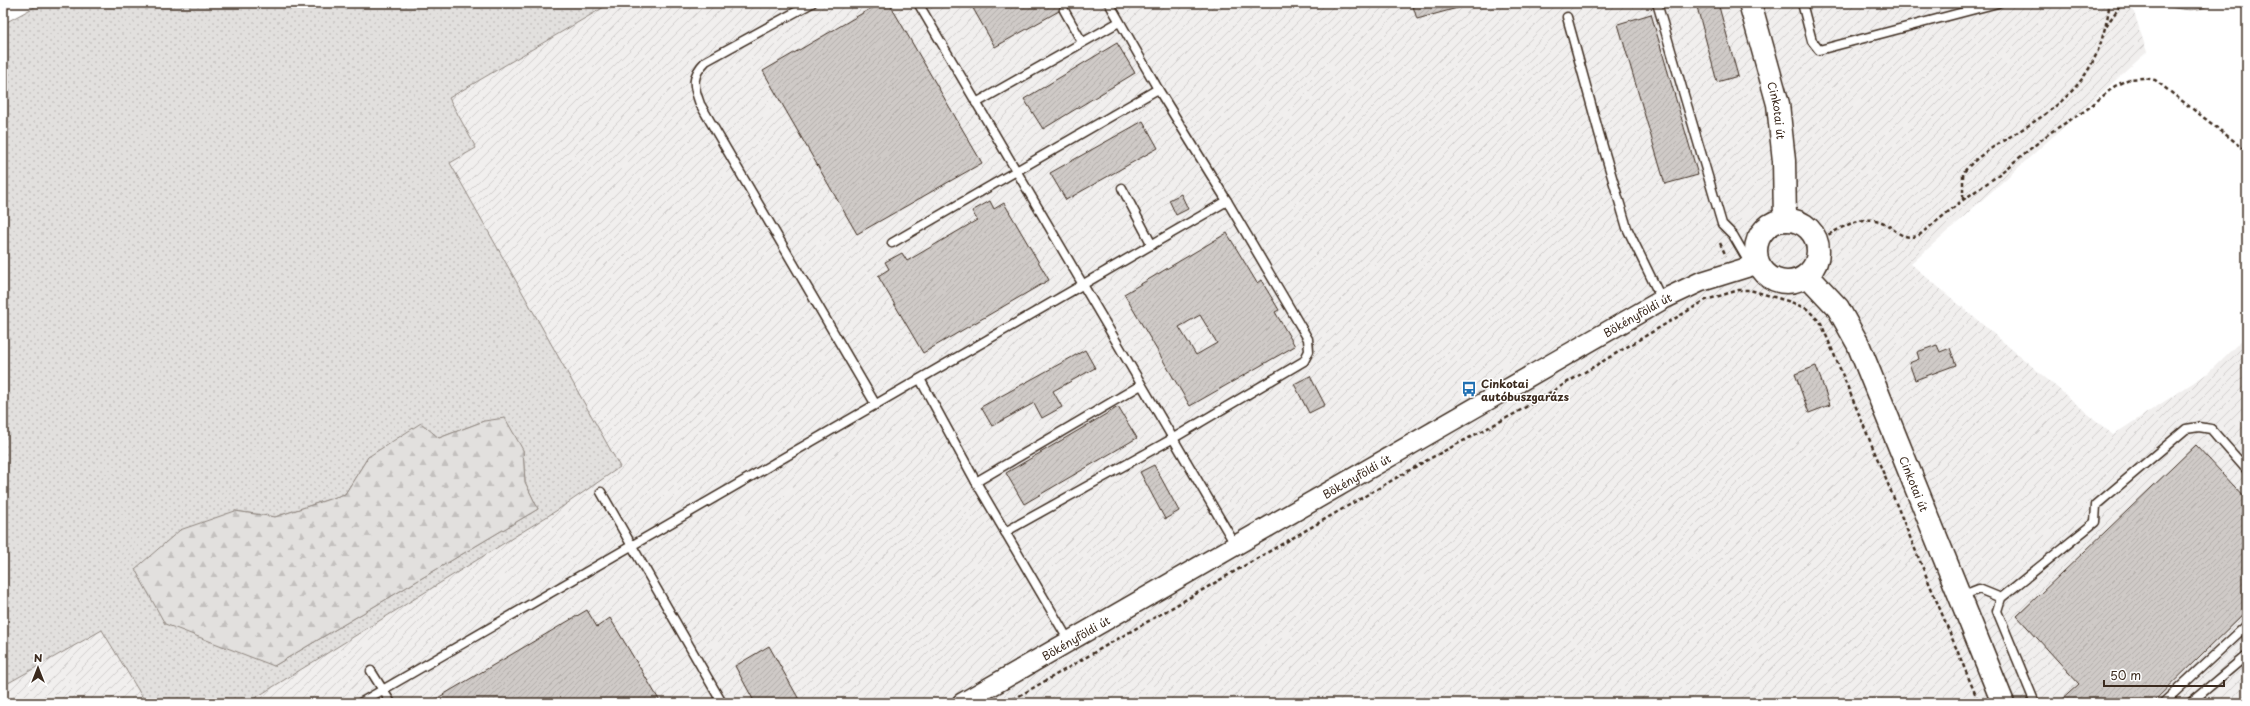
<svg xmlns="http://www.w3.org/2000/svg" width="2250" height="706" font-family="'Playpen Sans',sans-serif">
	<defs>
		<pattern id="industrial-furrows" width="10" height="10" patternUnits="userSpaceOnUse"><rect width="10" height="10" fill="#f1efee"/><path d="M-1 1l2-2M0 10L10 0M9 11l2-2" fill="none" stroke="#d0cdcc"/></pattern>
		<pattern id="grass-dots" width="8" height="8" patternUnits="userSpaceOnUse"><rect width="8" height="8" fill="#e2e0de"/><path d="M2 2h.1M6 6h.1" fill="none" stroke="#c3c0be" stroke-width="1.8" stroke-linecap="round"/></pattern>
		<pattern id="forest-firs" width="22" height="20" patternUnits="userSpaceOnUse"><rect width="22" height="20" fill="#e2e0de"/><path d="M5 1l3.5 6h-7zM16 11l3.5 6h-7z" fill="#c3c0be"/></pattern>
		<pattern id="building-hatch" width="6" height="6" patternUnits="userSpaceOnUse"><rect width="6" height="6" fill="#cfcac7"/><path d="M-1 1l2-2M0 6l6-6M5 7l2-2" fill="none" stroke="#b3aeaa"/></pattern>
	</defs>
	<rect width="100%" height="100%" fill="#fff"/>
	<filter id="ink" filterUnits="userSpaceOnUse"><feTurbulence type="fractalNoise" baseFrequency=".025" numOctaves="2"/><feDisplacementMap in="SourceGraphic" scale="8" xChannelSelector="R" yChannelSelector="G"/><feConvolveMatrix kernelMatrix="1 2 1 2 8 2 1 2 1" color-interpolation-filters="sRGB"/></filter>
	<g filter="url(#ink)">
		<g fill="url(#industrial-furrows)">
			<path d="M611 3H2131L2147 52 1911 264 2113 435 2208 373 2247 335V703H247L559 509 620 467 450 163 476 148 449 98Z"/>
			<path d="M102 629 146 703H3V686Z"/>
		</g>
		<path fill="url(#grass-dots)" stroke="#8e857e" fill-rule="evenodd" d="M42 3H611L449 98 476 148 450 163 620 467 559 509 247 703H146L102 630 3 686V24ZM484 421 523 450 525 482 538 509 274 666 235 511 275 517 345 494 368 457 439 438Z"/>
		<g fill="url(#forest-firs)" stroke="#8e857e">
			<path d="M2162 3H2212C2198 14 2179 9 2162 5Z"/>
			<path d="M505 418 523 450 525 482 538 509 274 666 165 624 135 569 180 530 235 511 275 517 345 494 368 457 421 423 439 438 484 421Z"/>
		</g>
		<g fill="url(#building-hatch)" stroke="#3b2a1e" fill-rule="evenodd">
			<path d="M880 3H889L982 163 857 234 763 71Z"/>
			<path d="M970 3H1072L1067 6 1061 5 1059 11 995 47Z"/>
			<path d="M1412 3H1461V7L1417 19Z"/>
			<path d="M1696 3H1718L1738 76 1717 82Z"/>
			<path d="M1651 14 1698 175 1665 184 1618 24Z"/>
			<path d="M1117 43 1135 73 1043 129 1024 99Z"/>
			<path d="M1143 121 1158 148 1066 200 1050 173Z"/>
			<path d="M1181 194 1188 209 1176 215 1169 200Z"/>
			<path d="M990 201 994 209 1004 203 1049 280 923 353 878 276 889 269 885 262 902 253 907 261 977 220 972 211Z"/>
			<path d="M1227 233 1257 283 1261 280 1279 310 1275 312 1295 346 1190 406 1124 294ZM1200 315 1217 343 1196 355 1179 327Z"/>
			<path d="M1937 345 1940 352 1950 348 1956 365 1915 380 1909 363 1919 359 1917 352Z"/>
			<path d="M1085 350 1095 368 1053 391 1062 407 1042 418 1034 403 992 426 981 407Z"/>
			<path d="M1816 366 1830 405 1809 413 1795 374Z"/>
			<path d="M1310 376 1325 405 1309 413 1294 384Z"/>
			<path d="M1118 407 1137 438 1024 504 1006 473Z"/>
			<path d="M2196 445 2247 500V610L2152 703H2058L2079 684 2017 616Z"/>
			<path d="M1154 465 1179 511 1165 519 1140 472Z"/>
			<path d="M587 610 597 627 610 618 661 703H429Z"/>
			<path d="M769 646 801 703H755L735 666Z"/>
		</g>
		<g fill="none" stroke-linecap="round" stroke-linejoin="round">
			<g stroke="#3b2a1e" stroke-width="11">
				<g id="service">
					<path d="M812 3 706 61C691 76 693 85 700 104L876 405"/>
					<path d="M918 3 1236 546"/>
					<path d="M1657 3 1722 224 1733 235 1751 266"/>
					<path d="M1802 3 1812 41 1819 50 1998 3"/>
					<path d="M1064 10 1082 42"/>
					<path d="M1567 17 1599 133 1627 228 1662 300"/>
					<path d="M976 103 1119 22"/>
					<path d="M1122 188 1152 245"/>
					<path d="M892 243 1158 89"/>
					<path d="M920 379 976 482 1069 641"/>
					<path d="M976 482 1141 385"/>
					<path d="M601 492 722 703"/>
					<path d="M1005 532 1172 439 1304 361 1309 351 1308 339 1227 201"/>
					<path d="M1961 596 1979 589 2001 598"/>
					<path d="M371 671 391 703"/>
					<path d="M360 703 1227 201 1158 89 1109 3"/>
					<path d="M2035 703 1997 611 2001 598 2095 522 2096 505 2186 429 2199 427 2211 429 2247 470"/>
					<path d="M2163 703 2247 625"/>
					<path d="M2190 703 2247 655"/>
				</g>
			</g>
			<g stroke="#3b2a1e" stroke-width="22">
				<g id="tertiary">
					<path id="s1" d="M962 703 1662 300 1700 282 1758 264"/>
				</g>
			</g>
			<g stroke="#3b2a1e" stroke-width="25">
				<g id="secondary">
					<path id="s2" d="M1750 3 1778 104 1784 161 1785 220"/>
					<circle cx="1787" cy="251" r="31"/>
					<path id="s3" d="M1807 275 1838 308 1858 344 2003 703"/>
				</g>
			</g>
			<g stroke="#3b2a1e" stroke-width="2.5" stroke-dasharray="4 3" stroke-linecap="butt">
				<path d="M2106 26 2122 3"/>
				<path d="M1963 199V173C1977 155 1997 145 2016 133 2056 109 2088 85 2102 39 2105 27 2109 15 2109 3"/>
				<path d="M1816 241C1834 233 1854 217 1874 220 1893 222 1896 241 1918 236L1963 200 1993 179 2051 132 2086 110 2115 86 2129 79 2144 78 2155 80 2247 151"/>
				<path d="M1720 243 1726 256"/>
				<path d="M1007 703 1429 459 1514 414 1706 300 1739 290H1750L1791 302 1807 309 1821 323 1979 703"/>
			</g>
			<use href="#service" stroke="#fff" stroke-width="8"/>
			<use href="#tertiary" stroke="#fff" stroke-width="19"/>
			<use href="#secondary" stroke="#fff" stroke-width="22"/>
		</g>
	</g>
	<defs>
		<g id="bus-bare" transform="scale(1.2)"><path d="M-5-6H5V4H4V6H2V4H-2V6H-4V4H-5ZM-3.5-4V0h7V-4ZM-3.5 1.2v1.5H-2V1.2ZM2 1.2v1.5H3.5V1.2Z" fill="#1f6fb2" stroke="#fff" stroke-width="2.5" paint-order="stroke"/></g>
	</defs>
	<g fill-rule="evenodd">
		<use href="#bus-bare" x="1469" y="389"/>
	</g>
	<g text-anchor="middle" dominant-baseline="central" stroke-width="3" stroke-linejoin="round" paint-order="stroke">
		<g font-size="11" fill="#3b2a1e" stroke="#fff">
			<text stroke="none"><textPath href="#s2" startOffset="111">Cinkotai út</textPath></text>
			<text stroke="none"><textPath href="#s1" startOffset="779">Bökényföldi út</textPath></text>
			<text stroke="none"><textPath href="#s1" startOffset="455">Bökényföldi út</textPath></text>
			<text stroke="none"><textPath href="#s3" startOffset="237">Cinkotai út</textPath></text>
			<text stroke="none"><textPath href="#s1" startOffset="131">Bökényföldi út</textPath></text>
		</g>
		<g font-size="11" font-weight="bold" fill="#3b2a1e" stroke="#fff" text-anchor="start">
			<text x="1481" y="383">Cinkotai<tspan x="1481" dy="13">autóbuszgarázs</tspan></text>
		</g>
	</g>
	<rect width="2250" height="706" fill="none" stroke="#fff" stroke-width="16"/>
	<rect x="8" y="8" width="2234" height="690" fill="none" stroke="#3b2a1e" stroke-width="1.5" filter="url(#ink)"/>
	<g transform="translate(38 668)" stroke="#ffffff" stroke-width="3" paint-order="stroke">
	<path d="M0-3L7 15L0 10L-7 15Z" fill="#3b2a1e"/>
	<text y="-6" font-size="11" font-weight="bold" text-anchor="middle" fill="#3b2a1e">N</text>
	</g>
	<path d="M2104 680v6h120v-6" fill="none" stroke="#3b2a1e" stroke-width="2"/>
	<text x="2110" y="680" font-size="12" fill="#3b2a1e" stroke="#ffffff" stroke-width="3" paint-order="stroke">50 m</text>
</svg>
